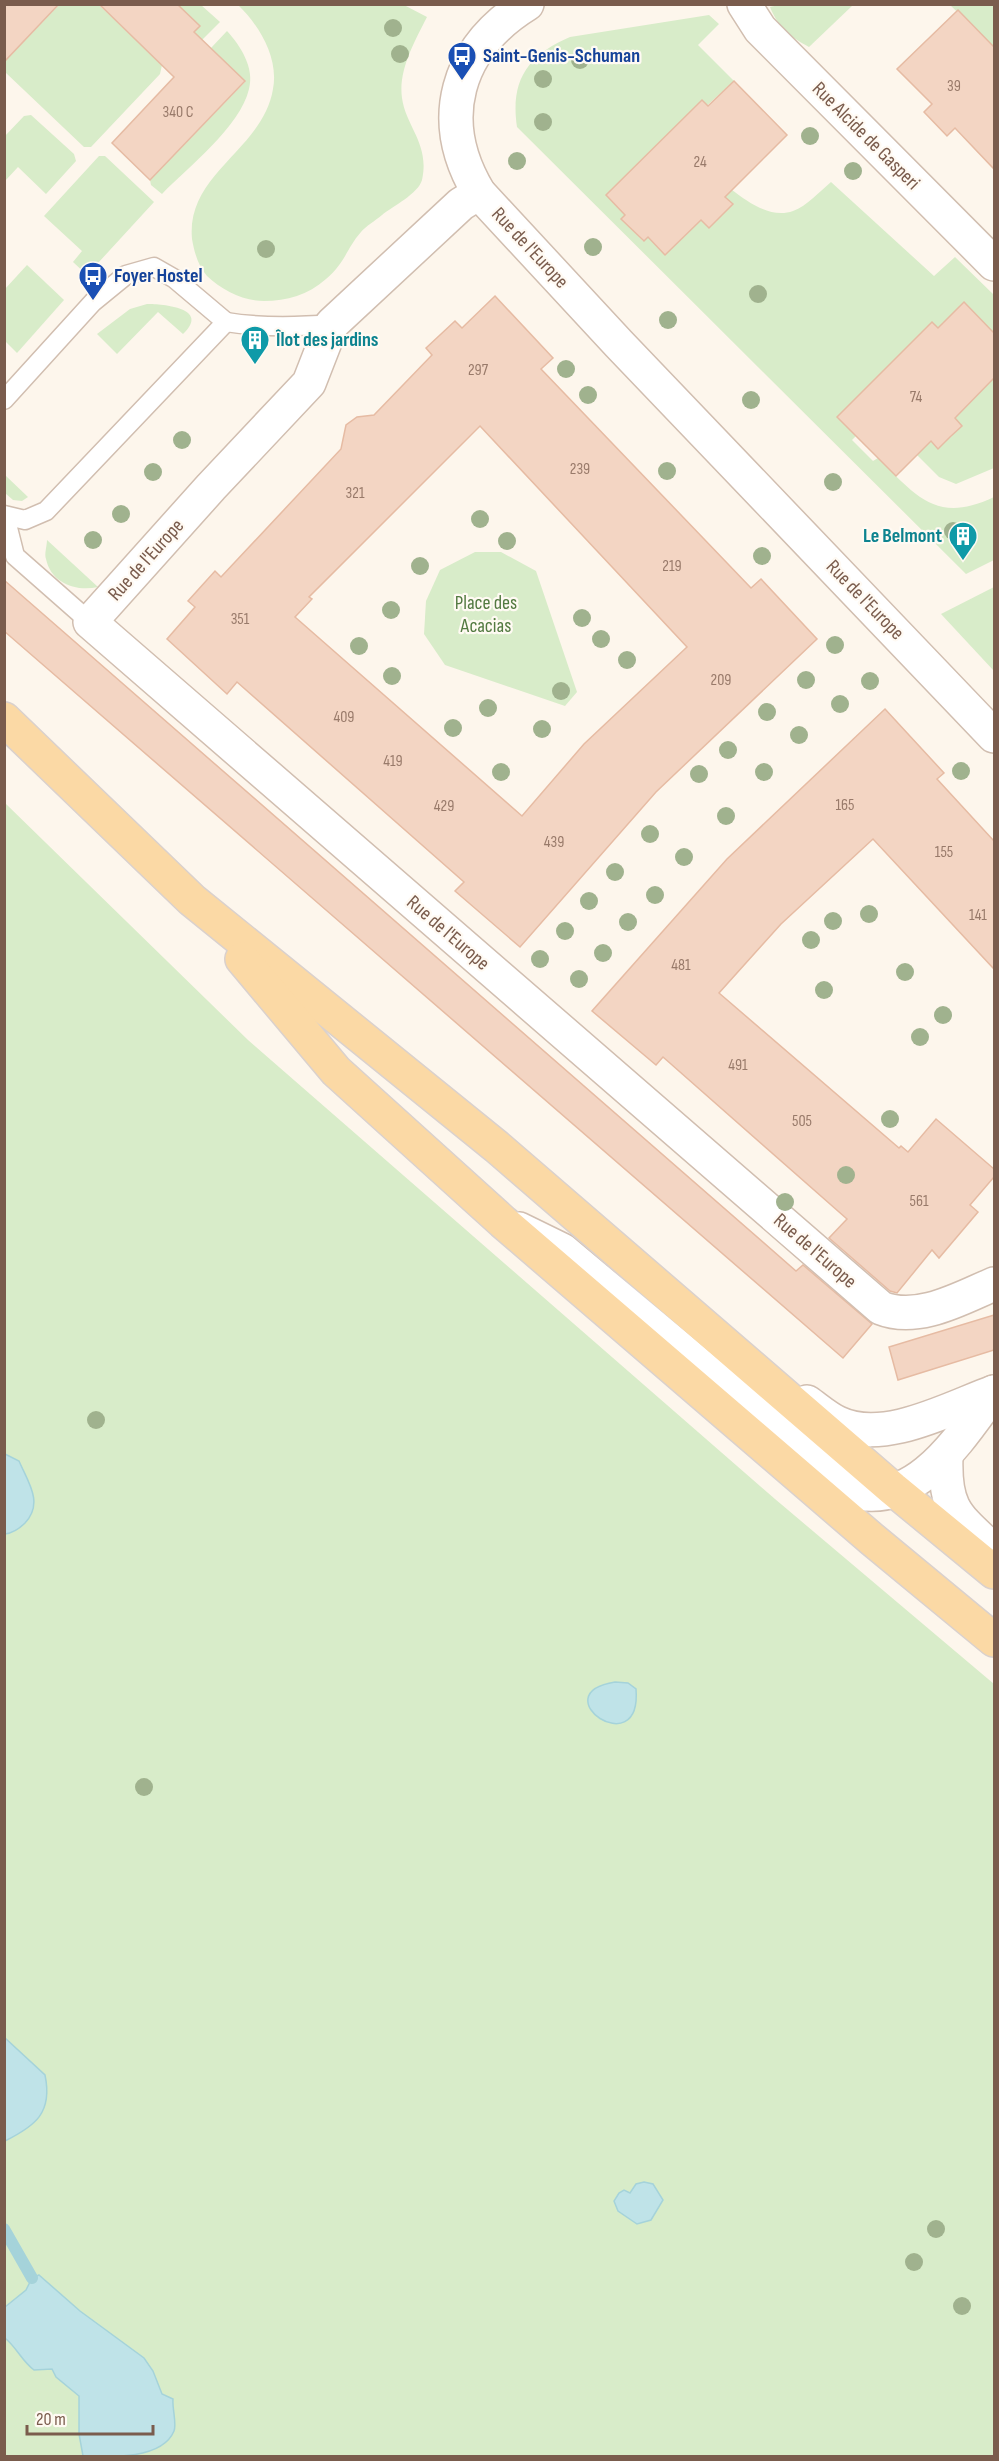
<svg xmlns="http://www.w3.org/2000/svg" width="999" height="2461" font-family="'Sofia Sans Condensed',sans-serif">
	<rect width="100%" height="100%" fill="#fdf6ec"/>
	<g fill="#d8ecc9">
		<path d="M783 4 853 5 809 47C790 37 778 27 770 7Z"/>
		<path d="M59 5H99L162 65 160 74 91 147H84L5 72 4 53 10 56Z"/>
		<path d="M177 5H201L220 22 202 40 193 32Z"/>
		<path d="M238 5H404L427 17C415 41 398 70 402 98 406 127 430 144 422 180 418 194 393 206 382 215 375 221 366 226 361 232 346 249 346 262 326 279 308 295 287 301 264 301 243 301 222 290 207 276 198 266 194 251 192 239 186 173 263 150 273 89 279 58 259 25 238 5Z"/>
		<path d="M950 5H994V47Z"/>
		<path d="M709 15 719 24 698 45 734 81 607 196 625 215 622 219 643 241 648 237 665 255 701 220 709 227 732 204 725 197 732 190C748 202 771 219 793 211 807 206 820 191 831 182L934 276 955 257 994 295V333L964 302 938 328 932 322 837 417 856 436 852 440 873 461 878 458C917 497 937 524 994 497V560L966 574 517 127C510 80 528 55 570 37Z"/>
		<path d="M227 31C240 45 255 68 249 89 240 127 189 166 162 194L151 185 150 180 245 82 211 48Z"/>
		<path d="M31 115 74 154 76 161 46 194 18 167 5 181V136L24 116Z"/>
		<path d="M99 156H105L154 202 87 275 73 262 82 251 44 216Z"/>
		<path d="M27 265 64 300 17 353 5 341V289Z"/>
		<path d="M147 304C163 304 211 308 183 334L158 312 117 354 97 334 130 309Z"/>
		<path d="M994 378V468L956 484 939 477 917 455 931 441 938 449 962 426 955 418Z"/>
		<path d="M4 475H5L28 497 22 501 13 500 5 493Z"/>
		<path d="M47 540 98 587C76 592 51 583 46 559 44 554 47 546 47 540Z"/>
		<path d="M475 552H501L536 571 577 692 565 706 445 665 424 634 426 601 440 570Z"/>
		<path d="M994 587V671L941 614Z"/>
		<path d="M5 803 248 1040 775 1499 994 1684V2456H5Z"/>
	</g>
	<g fill="#bfe3e8" stroke="#a5d3da" stroke-width="1.5">
		<path d="M5 1454 19 1461C28 1482 44 1503 25 1523 19 1529 13 1533 5 1534Z"/>
		<path d="M615 1682 628 1683 636 1689C642 1765 541 1694 615 1682Z"/>
		<path d="M4 2037 45 2075C53 2113 35 2126 5 2141Z"/>
		<path d="M644 2182 653 2184 663 2200 651 2220 637 2224 618 2211 614 2201 619 2193 624 2190 630 2193 636 2184Z"/>
		<path d="M39 2275 80 2311 144 2358 153 2371 162 2394 173 2399C172 2408 177 2424 174 2431 162 2460 109 2457 83 2456L79 2434V2396L56 2377 52 2369 34 2370C22 2361 17 2348 5 2338V2307L26 2290 32 2278Z"/>
	</g>
	<g fill="none" stroke-linecap="round" stroke-linejoin="round">
		<path stroke="#a5d3da" stroke-width="12" d="M4 2229 32 2278"/>
	</g>
	<g fill="#f3d5c3" stroke="#e6bba3" stroke-width="1.5" fill-rule="evenodd">
		<path d="M4 4H59L4 62Z"/>
		<path d="M99 4H177L200 26 194 32 245 81 150 180 112 143 174 77Z"/>
		<path d="M958 10 994 47V169L955 128 947 136 924 112 932 104 897 69Z"/>
		<path d="M734 81 787 135 725 197 733 204 709 228 701 220 665 255 648 237 644 241 621 219 625 215 606 195 702 100 708 106Z"/>
		<path d="M495 296 553 358 541 369 751 588 761 579 817 639 656 792 520 947 455 891 464 882 237 682 227 694 167 639 195 607 188 601 215 571 221 577 341 449 346 425 357 417 374 415 432 355 426 348 455 321 462 328ZM480 426 687 647 584 744 522 816 295 617 312 599 309 597Z"/>
		<path d="M964 302 994 333V378L955 418 962 426 950 437 938 449 931 441 896 476 837 417 932 322 938 328Z"/>
		<path d="M4 580 796 1271 803 1265 872 1324 843 1358 4 631Z"/>
		<path d="M885 709 944 773 937 779 994 841V969L873 839 781 924 719 993 899 1148 901 1146 908 1152 936 1119 994 1169V1177L970 1205 978 1212 939 1258 932 1250 897 1293 890 1291 829 1238 847 1219 663 1057 656 1065 592 1011 727 859Z"/>
		<path d="M994 1315V1350L898 1380 889 1347Z"/>
	</g>
	<g fill="none" stroke-linecap="round" stroke-linejoin="round">
		<g stroke="#d1beb0" stroke-width="21">
			<g id="lane">
				<path d="M226 322C262 328 296 327 332 324"/>
				<path d="M4 400 93 302 126 275 154 267 175 279 226 322 46 511 25 520 4 515"/>
				<path d="M5 516 15 556 90 622"/>
			</g>
		</g>
		<g stroke="#d1beb0" stroke-width="36">
			<g id="street">
				<path d="M527 4C456 48 435 120 479 193L619 344 994 736"/>
				<path d="M744 4 760 29 994 264"/>
				<path d="M479 193 461 204 332 324 309 383 211 487 90 622 881 1308C918 1323 961 1298 994 1284"/>
				<path d="M519 1229 562 1250 850 1491C916 1511 961 1436 994 1392"/>
				<path d="M807 1402C817 1409 827 1418 838 1423 884 1445 950 1408 994 1392"/>
				<path d="M946 1456C944 1510 957 1516 994 1551"/>
			</g>
		</g>
		<g stroke="#dad1cd" stroke-width="36">
			<g id="primary">
				<path d="M4 719 192 900 497 1147 893 1489 994 1572"/>
				<path d="M242 959 336 1071 503 1222 873 1540 994 1640"/>
			</g>
		</g>
		<use href="#lane" stroke="#fff" stroke-width="18"/>
		<use href="#street" stroke="#fff" stroke-width="33"/>
		<use href="#primary" stroke="#fbd9a5" stroke-width="33"/>
	</g>
	<g fill="#a0b28e">
		<circle cx="393" cy="28" r="9"/>
		<circle cx="400" cy="54" r="9"/>
		<circle cx="580" cy="60" r="9"/>
		<circle cx="543" cy="79" r="9"/>
		<circle cx="543" cy="122" r="9"/>
		<circle cx="810" cy="136" r="9"/>
		<circle cx="517" cy="161" r="9"/>
		<circle cx="853" cy="171" r="9"/>
		<circle cx="593" cy="247" r="9"/>
		<circle cx="266" cy="249" r="9"/>
		<circle cx="758" cy="294" r="9"/>
		<circle cx="668" cy="320" r="9"/>
		<circle cx="566" cy="369" r="9"/>
		<circle cx="588" cy="395" r="9"/>
		<circle cx="751" cy="400" r="9"/>
		<circle cx="182" cy="440" r="9"/>
		<circle cx="667" cy="471" r="9"/>
		<circle cx="153" cy="472" r="9"/>
		<circle cx="833" cy="482" r="9"/>
		<circle cx="121" cy="514" r="9"/>
		<circle cx="480" cy="519" r="9"/>
		<circle cx="953" cy="531" r="9"/>
		<circle cx="93" cy="540" r="9"/>
		<circle cx="507" cy="541" r="9"/>
		<circle cx="762" cy="556" r="9"/>
		<circle cx="420" cy="566" r="9"/>
		<circle cx="391" cy="610" r="9"/>
		<circle cx="582" cy="618" r="9"/>
		<circle cx="601" cy="639" r="9"/>
		<circle cx="835" cy="645" r="9"/>
		<circle cx="359" cy="646" r="9"/>
		<circle cx="627" cy="660" r="9"/>
		<circle cx="392" cy="676" r="9"/>
		<circle cx="806" cy="680" r="9"/>
		<circle cx="870" cy="681" r="9"/>
		<circle cx="561" cy="691" r="9"/>
		<circle cx="840" cy="704" r="9"/>
		<circle cx="488" cy="708" r="9"/>
		<circle cx="767" cy="712" r="9"/>
		<circle cx="453" cy="728" r="9"/>
		<circle cx="542" cy="729" r="9"/>
		<circle cx="799" cy="735" r="9"/>
		<circle cx="728" cy="750" r="9"/>
		<circle cx="961" cy="771" r="9"/>
		<circle cx="501" cy="772" r="9"/>
		<circle cx="764" cy="772" r="9"/>
		<circle cx="699" cy="774" r="9"/>
		<circle cx="726" cy="816" r="9"/>
		<circle cx="650" cy="834" r="9"/>
		<circle cx="684" cy="857" r="9"/>
		<circle cx="615" cy="872" r="9"/>
		<circle cx="655" cy="895" r="9"/>
		<circle cx="589" cy="901" r="9"/>
		<circle cx="869" cy="914" r="9"/>
		<circle cx="833" cy="921" r="9"/>
		<circle cx="628" cy="922" r="9"/>
		<circle cx="565" cy="931" r="9"/>
		<circle cx="811" cy="940" r="9"/>
		<circle cx="603" cy="953" r="9"/>
		<circle cx="540" cy="959" r="9"/>
		<circle cx="905" cy="972" r="9"/>
		<circle cx="579" cy="979" r="9"/>
		<circle cx="824" cy="990" r="9"/>
		<circle cx="943" cy="1015" r="9"/>
		<circle cx="920" cy="1037" r="9"/>
		<circle cx="890" cy="1119" r="9"/>
		<circle cx="846" cy="1175" r="9"/>
		<circle cx="785" cy="1202" r="9"/>
		<circle cx="96" cy="1420" r="9"/>
		<circle cx="144" cy="1787" r="9"/>
		<circle cx="936" cy="2229" r="9"/>
		<circle cx="914" cy="2262" r="9"/>
		<circle cx="962" cy="2306" r="9"/>
	</g>
	<defs>
		<g id="bus-pin" transform="scale(1.5)"><path d="M0 17L-7.5 6A9.5 9.5 0 1 1 7.5 6Z" fill="#1a4fb4" stroke="#fffaf3"/><path d="M-5-6H5V4H4V6H2V4H-2V6H-4V4H-5ZM-3.5-4V0h7V-4ZM-3.5 1.2v1.5H-2V1.2ZM2 1.2v1.5H3.5V1.2Z" fill="#fff"/></g>
		<g id="building-pin" transform="scale(1.5)"><path d="M0 17L-7.5 6A9.5 9.5 0 1 1 7.5 6Z" fill="#0f9aa8" stroke="#fffaf3"/><path d="M-4-6H4V6H1V3H-1V6H-4ZM-2.5-4.3h1.7v1.8h-1.7ZM.8-4.3h1.7v1.8H.8ZM-2.5-1h1.7V.8h-1.7ZM.8-1h1.7V.8H.8Z" fill="#fff"/></g>
	</defs>
	<g fill-rule="evenodd">
		<use href="#bus-pin" x="462" y="56"/>
		<use href="#bus-pin" x="93" y="276"/>
		<use href="#building-pin" x="255" y="340"/>
		<use href="#building-pin" x="963" y="536"/>
	</g>
	<g text-anchor="middle" dominant-baseline="central" stroke-width="4.5" stroke-linejoin="round" paint-order="stroke">
		<g font-size="16" fill="#987a6a">
			<text x="954" y="86">39</text>
			<text x="178" y="112">340 C</text>
			<text x="700" y="162">24</text>
			<text x="478" y="370">297</text>
			<text x="916" y="397">74</text>
			<text x="580" y="469">239</text>
			<text x="355" y="493">321</text>
			<text x="672" y="566">219</text>
			<text x="240" y="619">351</text>
			<text x="721" y="680">209</text>
			<text x="344" y="717">409</text>
			<text x="393" y="761">419</text>
			<text x="845" y="805">165</text>
			<text x="444" y="806">429</text>
			<text x="554" y="842">439</text>
			<text x="944" y="852">155</text>
			<text x="978" y="915">141</text>
			<text x="681" y="965">481</text>
			<text x="738" y="1065">491</text>
			<text x="802" y="1121">505</text>
			<text x="919" y="1201">561</text>
		</g>
		<g font-size="20" font-weight="bold" fill="#164399" stroke="#fffaf3" text-anchor="start">
			<text x="483" y="56">Saint-Genis-Schuman</text>
			<text x="114" y="276">Foyer Hostel</text>
		</g>
		<g font-size="20" fill="#7a5c4d" stroke="#fffaf3">
			<text transform="translate(866 136) rotate(45)">Rue Alcide de Gasperi</text>
			<text transform="translate(530 248) rotate(47)">Rue de l'Europe</text>
			<text transform="translate(146 560) rotate(-48)">Rue de l'Europe</text>
			<text transform="translate(865 600) rotate(46)">Rue de l'Europe</text>
			<text transform="translate(448 933) rotate(41)">Rue de l'Europe</text>
			<text transform="translate(815 1251) rotate(41)">Rue de l'Europe</text>
		</g>
		<g font-size="20" font-weight="bold" fill="#0d838f" stroke="#fffaf3" text-anchor="start">
			<text x="276" y="340">Îlot des jardins</text>
			<text x="942" y="536" text-anchor="end">Le Belmont</text>
		</g>
		<g font-size="20" fill="#537a41" stroke="#fffaf3">
			<text x="486" y="603">Place des<tspan x="486" dy="23">Acacias</tspan></text>
		</g>
	</g>
	<rect width="999" height="2461" fill="none" stroke="#7a5c4d" stroke-width="12"/>
	<path d="M27 2425v9h126v-9" fill="none" stroke="#7a5c4d" stroke-width="3"/>
	<text x="36" y="2425" font-size="18" fill="#7a5c4d" stroke="#fffaf3" stroke-width="4.5" paint-order="stroke">20 m</text>
</svg>
